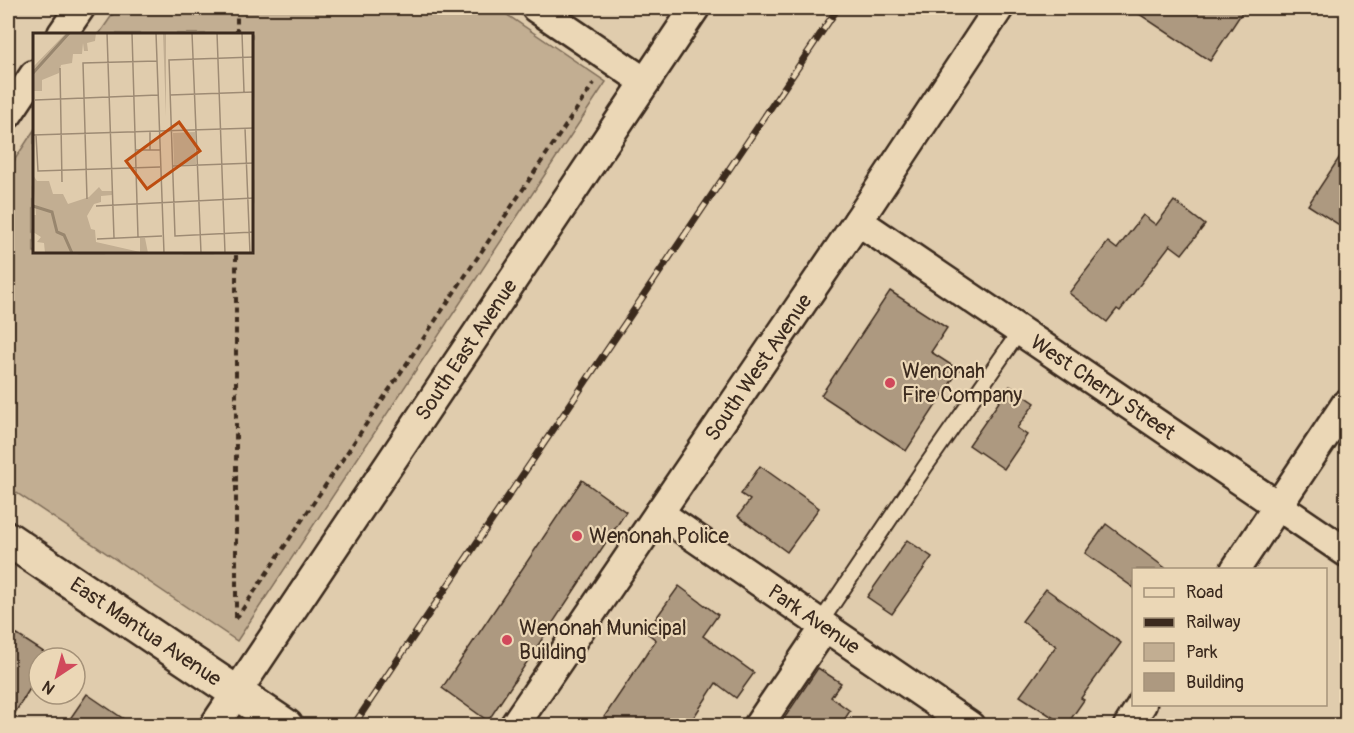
<svg xmlns="http://www.w3.org/2000/svg" width="1354" height="733" font-family="Pangolin,sans-serif">
	<rect width="100%" height="100%" fill="#e0ccad"/>
	<filter id="ink" filterUnits="userSpaceOnUse"><feTurbulence type="fractalNoise" baseFrequency=".0167" numOctaves="2"/><feDisplacementMap in="SourceGraphic" scale="12" xChannelSelector="R" yChannelSelector="G"/><feConvolveMatrix kernelMatrix="1 2 1 2 8 2 1 2 1" color-interpolation-filters="sRGB"/></filter>
	<g filter="url(#ink)">
		<path fill="#c2ae92" stroke="#7e6c58" stroke-width="1.5" d="M117 8H497L606 82 237 641 8 487V170L34 130V252H252V34H99Z"/>
		<g fill="#ad9980" stroke="#3b2a1e" stroke-width="1.5">
			<path d="M1130 8H1245L1210 61Z"/>
			<path d="M1347 146V230L1308 205Z"/>
			<path d="M1174 201 1205 225 1182 254 1170 245 1120 311 1117 309 1107 322 1069 293 1108 242 1117 249 1143 215 1156 225Z"/>
			<path d="M890 291 947 328 931 352 959 370 906 451 821 395Z"/>
			<path d="M1010 386 1035 403 1017 428 1027 435 1004 469 969 445Z"/>
			<path d="M760 466 819 508 787 552 738 516 750 500 741 494Z"/>
			<path d="M582 480 626 512 488 721 442 688Z"/>
			<path d="M1106 524 1168 570H1134V588L1085 553Z"/>
			<path d="M907 540 932 557 892 614 867 597Z"/>
			<path d="M679 586 718 615 703 636 754 673 736 698 716 683 688 726H598L656 640 646 632Z"/>
			<path d="M1046 589 1121 643 1081 698 1084 700 1066 726 1020 696 1056 646 1022 621Z"/>
			<path d="M8 629 50 656 39 658V674L8 724Z"/>
			<path d="M818 668 841 683 831 697 850 711 840 726H779Z"/>
			<path d="M87 694 134 726H65Z"/>
		</g>
		<g fill="none" stroke-linecap="round" stroke-linejoin="round">
			<g stroke="#3b2a1e" stroke-width="18">
				<path id="service" d="M820 623 925 467 1020 331"/>
			</g>
			<g stroke="#3b2a1e" stroke-width="33">
				<g id="minor">
					<path d="M536 8 645 82"/>
					<path d="M62 34 80 8"/>
					<path d="M8 114 34 75"/>
					<path id="s1" d="M858 221 1346 552"/>
					<path id="s2" d="M659 513 970 726"/>
					<path d="M1235 570 1346 404"/>
					<path id="s3" d="M214 726 695 8"/>
					<path id="s4" d="M514 726 858 221 999 8"/>
					<path d="M758 726 825 627"/>
					<path d="M1128 726 1142 704"/>
				</g>
			</g>
			<g stroke="#3b2a1e" stroke-width="38">
				<g id="tertiary">
					<path id="s5" d="M8 539 286 726"/>
				</g>
			</g>
			<g stroke="#3b2a1e" stroke-width="4" stroke-dasharray="6 4.5" stroke-linecap="butt">
				<path d="M237 34V8"/>
				<path d="M236 618V252"/>
				<path d="M236 619 594 83"/>
			</g>
			<use href="#service" stroke="#ebd7b6" stroke-width="14"/>
			<use href="#minor" stroke="#ebd7b6" stroke-width="28"/>
			<use href="#tertiary" stroke="#ebd7b6" stroke-width="33"/>
			<g stroke="#3b2a1e" stroke-width="7">
				<path id="rail" d="M353 726 838 8"/>
			</g>
			<use href="#rail" stroke="#ebd7b6" stroke-width="4.5" stroke-dasharray="14" stroke-linecap="butt"/>
		</g>
	</g>
	<g fill="#d1495b" stroke="#ebd7b6" stroke-width="2">
		<circle cx="890" cy="383" r="6"/>
		<circle cx="577" cy="536" r="6"/>
		<circle cx="507" cy="640" r="6"/>
	</g>
	<g text-anchor="middle" dominant-baseline="central" stroke-width="4.5" stroke-linejoin="round" paint-order="stroke">
		<g font-size="21" fill="#3b2a1e" stroke="#ebd7b6">
			<text stroke="none"><textPath href="#s3" startOffset="453">South East Avenue</textPath></text>
			<text stroke="none"><textPath href="#s4" startOffset="434">South West Avenue</textPath></text>
			<text stroke="none"><textPath href="#s1" startOffset="296">West Cherry Street</textPath></text>
			<text stroke="none"><textPath href="#s2" startOffset="188">Park Avenue</textPath></text>
			<text stroke="none"><textPath href="#s5" startOffset="166">East Mantua Avenue</textPath></text>
		</g>
		<g font-size="21" fill="#3b2a1e" stroke="#ebd7b6" text-anchor="start">
			<text x="902" y="371">Wenonah<tspan x="902" dy="24">Fire Company</tspan></text>
			<text x="589" y="536">Wenonah Police</text>
			<text x="519" y="628">Wenonah Municipal<tspan x="519" dy="24">Building</tspan></text>
		</g>
	</g>
	<g transform="translate(33 33)">
		<rect width="220" height="220" fill="#e0ccad"/>
		<path d="M33 0H63L62 8 54 10 55 18H51L50 10 49 21H40L39 30 28 32 26 40 9 47V58H1L2 99 0 34ZM130 0H133V84V83ZM162 99 163 131 141 132 140 100ZM0 142 4 148H16L20 161H30L35 171 56 164 66 154 69 158H79V162L68 163V169L61 171 54 183 58 196 62 197 63 209 107 219V205H112L115 220H40L38 215V220H12L11 210 4 209 8 204 0 199V182H3Z" fill="#c2ae92"/>
		<path fill="none" stroke="#98866e" stroke-width="3" d="M0 40 36 0M0 173 19 179 24 199 31 202 39 220"/>
		<path fill="none" stroke="#9e8b74" stroke-width="1.5" d="M74 0 81 205M99 0 105 204M123 0 131 220M159 0 168 220M184 0 192 220M209 0 211 59M221 24 136 27 142 203 221 199M27 35 29 149M137 62 221 59M2 67 125 62M212 95 217 220M117 98V117M0 102 221 95M3 102 5 138 127 134M102 117H127M140 133 221 130M54 166 50 30 124 28M63 173 221 165M64 206 129 203"/>
		<path fill="#bd4d10" fill-opacity="0.15" stroke="#bd4d10" stroke-width="3" d="M146 89 167 118 114 156 93 128Z"/>
		<rect width="220" height="220" fill="none" stroke="#3b2a1e" stroke-width="3"/>
	</g>
	<rect width="1354" height="733" fill="none" stroke="#ebd7b6" stroke-width="30"/>
	<rect x="15" y="15" width="1324" height="703" fill="none" stroke="#3b2a1e" stroke-width="2" filter="url(#ink)"/>
	<rect x="1132" y="568" width="195" height="138" fill="#ebd7b6" stroke="#a59279" stroke-width="1.5"/>
	<rect x="1144" y="588" width="30" height="9" fill="#ebd7b6" stroke="#a59279" stroke-width="1.5"/>
	<text x="1186" y="598" font-size="18" fill="#3b2a1e">Road</text>
	<rect x="1144" y="618" width="30" height="9" fill="#3b2a1e" stroke="#a59279" stroke-width="1.5"/>
	<text x="1186" y="628" font-size="18" fill="#3b2a1e">Railway</text>
	<rect x="1144" y="643" width="30" height="18" fill="#c2ae92" stroke="#a59279" stroke-width="1.5"/>
	<text x="1186" y="658" font-size="18" fill="#3b2a1e">Park</text>
	<rect x="1144" y="673" width="30" height="18" fill="#ad9980" stroke="#a59279" stroke-width="1.5"/>
	<text x="1186" y="688" font-size="18" fill="#3b2a1e">Building</text>
	<g transform="translate(57 676) rotate(216)"><circle r="28" fill="#ebd7b6" stroke="#a59279" stroke-width="1.5"/>
	<path d="M0-4.5L10 22L0 15L-10 22Z" fill="#d1495b"/>
	<text y="-9" font-size="16" font-weight="bold" text-anchor="middle" fill="#3b2a1e">N</text>
	</g>
</svg>
